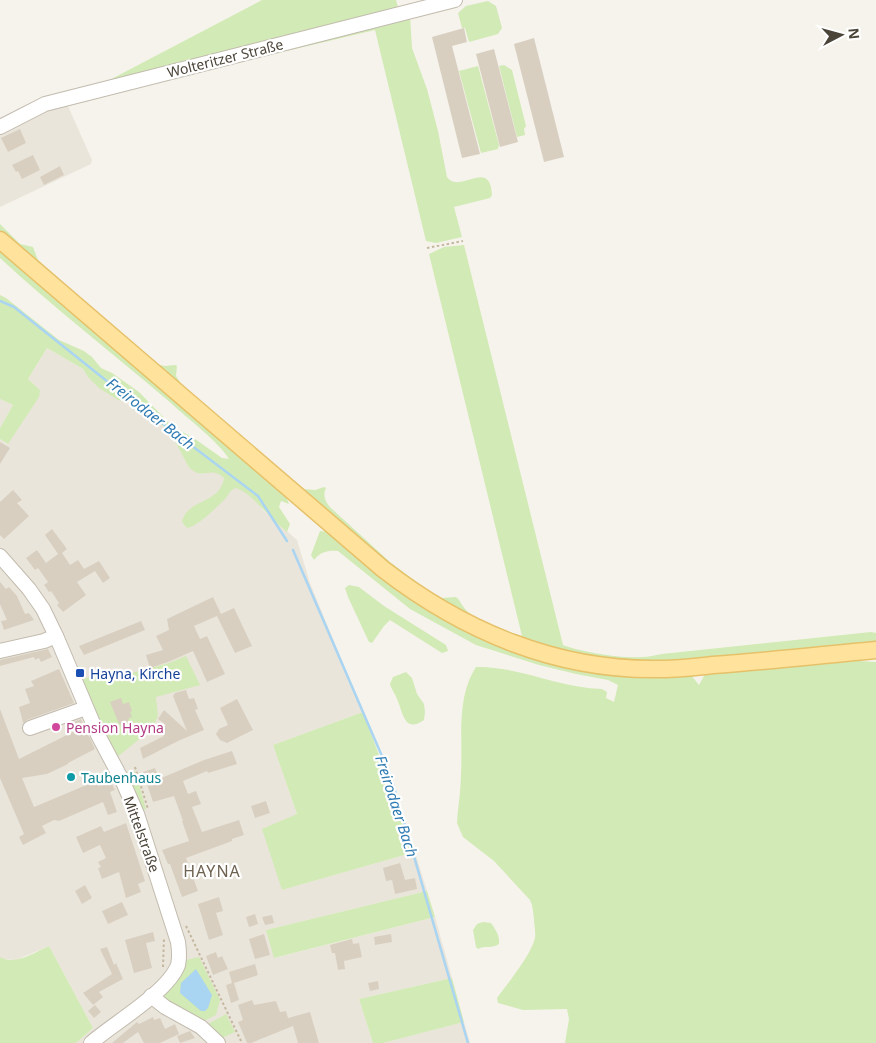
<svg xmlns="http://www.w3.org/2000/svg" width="876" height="1043" font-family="'Noto Sans',sans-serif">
	<rect width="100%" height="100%" fill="#f6f3ec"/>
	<g fill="#eae5da">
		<path d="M67 104 92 160 91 164 0 207V134L48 108Z"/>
		<path d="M47 348 83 369 88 377 150 415 170 432 188 466 202 474 210 471 217 472 236 488 244 491 254 499 263 510 297 540 310 583 363 712 273 745 297 814 282 890 415 852 427 891 266 930 275 958 435 917 452 978 359 999 373 1043H76L93 1028 49 946 16 960 2 959 0 957V439L7 444 40 390 28 379Z"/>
		<path d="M0 399 13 405 0 428Z"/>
		<path d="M464 1022 470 1043H383Z"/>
	</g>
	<g fill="#d2eab5">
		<path d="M262 0H396L399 10 100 85Z"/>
		<path d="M488 1 496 6 502 28 498 34 469 42 465 28H462L458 13 466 6Z"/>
		<path d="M410 16 412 48 427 89 438 131 447 177C460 195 490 157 492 195L490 198 454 207 462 237 436 243 426 241 375 30 253 59 261 54Z"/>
		<path d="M504 65 512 70 526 126 524 129 525 135 517 137 499 66Z"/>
		<path d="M478 66 499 145 498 149 481 153 459 71Z"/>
		<path d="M0 224 20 244 33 247 38 260 156 364 165 366 175 365 177 366 176 376 182 385 303 489 315 490 324 487 326 488C322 496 326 503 332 509L390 562 431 593 442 598 456 597C461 601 462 607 468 612 481 624 504 630 522 636L429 254 444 247 464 245 563 645C581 652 623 659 642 657 648 657 655 655 662 654L871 632 876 633V643L705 662H617L522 642 420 591 0 234Z"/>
		<path d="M0 247 284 491 289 504 281 501 279 507 290 524 287 532C279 525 271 518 264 510 254 501 249 493 236 488 230 490 229 494 225 499 217 507 197 527 187 528L182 522C187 498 220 505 224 478 208 464 203 483 188 466L170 432 150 415 131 402 118 400 99 388 88 377 83 369 47 348 28 379 40 390 39 397 8 444 0 439V428L13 405 0 399V295L6 298 59 340 84 351 92 357 101 368 112 373 139 392 172 426 195 439 222 458 229 459C218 441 188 419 172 404 115 355 55 309 0 258Z"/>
		<path d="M320 531 329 532 485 639 691 675 699 685 705 674 709 672 843 660 876 662V1043H565L569 1019 567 1009 523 1010 498 1003 497 998C508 983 531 955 535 938 536 932 534 925 534 919 533 912 533 906 530 900L494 861 463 837 457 823C458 806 461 790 461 773 463 738 456 698 476 667 519 666 559 688 602 689L607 692 606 698 614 702 618 685 608 680 576 674 539 665 476 645 410 609 338 551C328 550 320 552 314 560L311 555Z"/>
		<path d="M349 585 359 587 384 606 446 645 448 651 442 653 390 620 384 626 372 643 369 642 348 597 345 588Z"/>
		<path d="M186 656 200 685 156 697 158 716 152 729 117 757 81 678 128 674 169 663Z"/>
		<path d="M406 672 412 678 417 694 424 704 425 712 424 720C404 734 403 712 397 699 395 693 391 689 390 684L393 677Z"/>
		<path d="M363 712 415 852 282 890 262 829 297 814 273 745Z"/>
		<path d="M135 771 146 809 141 810 139 807 141 805 129 778H126L123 773Z"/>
		<path d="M427 891 435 917 274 958 266 930Z"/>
		<path d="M483 922 491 923C495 929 500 935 499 944 492 949 485 945 478 949L476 947 473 930 477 924Z"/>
		<path d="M49 946 93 1028 76 1043H0V957C15 966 35 952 49 946Z"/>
		<path d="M199 957 220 1000 216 1015 202 1022 184 1013 161 996 184 962 186 960Z"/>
		<path d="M452 978 464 1022 383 1043H373L359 999Z"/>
		<path d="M226 1014 235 1032 222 1038 208 1024Z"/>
	</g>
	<path fill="#a9d4f2" d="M196 969 212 995 208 1008 205 1011H201L180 993 181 983Z"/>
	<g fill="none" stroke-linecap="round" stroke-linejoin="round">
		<g stroke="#a9d4f2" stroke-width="2.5">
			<path d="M0 301 14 307 108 382 258 496 287 541"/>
			<path d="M293 550 391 777 468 1043"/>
		</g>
	</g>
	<g fill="#d8cfc1">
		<path d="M464 28 467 42 452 46 480 154 462 158 432 37Z"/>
		<path d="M534 38 564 157 544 162 514 44Z"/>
		<path d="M494 49 518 142 500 147 476 54Z"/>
		<path d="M20 129 26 143 8 152 1 138Z"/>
		<path d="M33 155 40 170 22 179 18 171 16 172 12 165Z"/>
		<path d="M60 166 64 175 44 185 40 177Z"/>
		<path d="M0 442 10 448 0 464Z"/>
		<path d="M13 490 22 500 17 503 29 516 4 539 0 535V502Z"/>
		<path d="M52 529 67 549 62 553 70 565 78 560 84 569 99 561 110 578 103 583 95 571 77 582 86 595 63 612 57 605 59 603 51 591 49 592 44 585 48 582 38 568 35 570 26 558 37 550 46 563 58 554 45 535Z"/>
		<path d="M0 582 6 589 9 587 17 596 25 614 29 613 34 620 4 630 1 621 7 620 0 604Z"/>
		<path d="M213 597 221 614 234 608 252 646 235 653 217 616 194 626 200 639 207 636 225 674 207 682 193 651 168 662 150 668 146 655 163 650 156 636 169 630 167 619Z"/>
		<path d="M141 621 145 630 84 655 79 646Z"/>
		<path d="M48 649 52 657 41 662 39 658 35 660 34 657 0 666V660Z"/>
		<path d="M59 669 74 703 27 720 23 723 19 707 30 703 25 689 34 686 31 681Z"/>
		<path d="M186 690 189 699 194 698 198 709 195 710 204 730 178 741 143 759 140 748 164 736 160 728 166 725 158 719 164 710 187 731 173 696 175 693Z"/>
		<path d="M121 698 123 704 129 702 132 711 130 712 132 717 129 718 127 724 123 726 119 724 110 702Z"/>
		<path d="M237 699 253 730 227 743 220 740 216 734 219 729 228 725 220 708Z"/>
		<path d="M0 709 19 759 75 731 71 723 81 719 95 749 68 763V764L47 774 22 778 34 807 108 776 115 790 110 792 117 812 108 815 103 802 59 821 54 820 42 826 46 833 23 845 19 837 24 834 0 778Z"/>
		<path d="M232 751 237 764 208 773 207 771 183 781 188 794 196 791 201 804 192 807 202 832 239 820 244 835 232 839V841L186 858 198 891 182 897 170 864H168L162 850 189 841 182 821H183L174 796 153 802 143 772 155 768 159 779 204 760Z"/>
		<path d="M266 801 270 813 255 818 251 806Z"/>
		<path d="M126 823 145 881 138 884 141 892 126 898 119 872 102 879 98 868 101 867 98 862 106 858 100 845 83 853 76 837 101 826 104 832Z"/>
		<path d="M400 863 405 880 415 878 417 889 395 894 392 880 386 881 383 868Z"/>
		<path d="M85 885 92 898 82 904 75 891Z"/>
		<path d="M219 897 223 911 216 913 223 935 209 940 198 904Z"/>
		<path d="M122 902 128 915 108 924 102 911Z"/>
		<path d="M255 914 258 924 249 927 246 917Z"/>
		<path d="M272 915 274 923 265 925 262 917Z"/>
		<path d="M153 932 155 941 146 943 152 968 134 973 125 940Z"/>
		<path d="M264 934 270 955 255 959 249 939Z"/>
		<path d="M391 934 392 942 375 945 374 937Z"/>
		<path d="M352 939 353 944 359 943 362 957 344 961 345 969 338 970 335 953H332L330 945Z"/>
		<path d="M107 947 114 965 116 963 123 979 99 992 103 997 93 1005 83 993 112 974 100 949Z"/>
		<path d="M216 952 218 958 222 956 228 969 213 975 206 956Z"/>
		<path d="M255 964 258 975 234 983 239 1000 231 1003 226 985 232 983 229 972Z"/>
		<path d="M378 981 379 989 370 991 368 983Z"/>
		<path d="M252 1000 254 1005 276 1001 280 1012 286 1011 288 1018 310 1012 319 1043H298L293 1026 251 1043H247L238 1022 243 1020 238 1005Z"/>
		<path d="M95 1005 101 1012 94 1018 88 1011Z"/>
		<path d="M153 1017 154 1020 160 1018 165 1029 175 1024 179 1034 160 1043H144L138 1032 123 1043H112L137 1022 139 1024Z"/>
		<path d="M190 1031 195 1038 180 1043 177 1036Z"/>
	</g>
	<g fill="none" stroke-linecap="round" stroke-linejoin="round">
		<g stroke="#c2bbae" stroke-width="16">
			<g id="minor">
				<path d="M0 127 45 104 455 0"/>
				<path d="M0 556 29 589 43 609 57 638 98 735 123 782 137 814 178 942C179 949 180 957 178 965 168 992 114 1023 91 1043"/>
				<path d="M0 651 44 641 56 636"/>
				<path d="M30 728 86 708"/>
				<path d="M151 996 165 1007 201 1027 218 1043"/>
			</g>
		</g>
		<g stroke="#e6c16a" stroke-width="19">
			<path id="major" d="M0 240 383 569C463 631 557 671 660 669 678 669 696 667 713 665 768 661 822 655 876 650"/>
		</g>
		<g stroke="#c4b79f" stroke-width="2" stroke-dasharray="2.5 2.5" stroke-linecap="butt">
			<path d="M427 248 463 241"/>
			<path d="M135 767 148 809"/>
			<path d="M186 926 242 1043"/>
			<path d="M163 967 164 937"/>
		</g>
		<use href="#minor" stroke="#fff" stroke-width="14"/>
		<use href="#major" stroke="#ffe39c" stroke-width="16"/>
	</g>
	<rect fill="#1a4fb4" stroke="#fff" stroke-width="2" x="75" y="668" width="10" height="10" rx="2.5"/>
	<circle fill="#d1479c" stroke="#fff" stroke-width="2" cx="56" cy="727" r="5"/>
	<circle fill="#0f9aa8" stroke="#fff" stroke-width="2" cx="71" cy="777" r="5"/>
	<g text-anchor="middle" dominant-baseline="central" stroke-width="4.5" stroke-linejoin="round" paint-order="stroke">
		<g font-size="14" fill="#4b4439" stroke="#fff">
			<text transform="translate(225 58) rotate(-14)">Wolteritzer Straße</text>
			<text transform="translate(142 834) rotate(70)">Mittelstraße</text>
		</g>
		<g font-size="14" fill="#164399" stroke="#fff" text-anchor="start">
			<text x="90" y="673">Hayna, Kirche</text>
		</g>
		<g font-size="14" fill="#b23c85" stroke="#fff" text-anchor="start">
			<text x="66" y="727">Pension Hayna</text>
		</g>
		<g font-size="14" fill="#0d838f" stroke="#fff" text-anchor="start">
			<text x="81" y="777">Taubenhaus</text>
		</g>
		<g font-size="15" font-style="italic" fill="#2e7ab2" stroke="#fff">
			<text transform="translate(151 413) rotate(38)">Freirodaer Bach</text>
			<text transform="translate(397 806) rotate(72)">Freirodaer Bach</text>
		</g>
		<g font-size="16" letter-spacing="1" fill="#6e6250" stroke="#fff">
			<text x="212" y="871">HAYNA</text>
		</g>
	</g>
	<g transform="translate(841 35) rotate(84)" stroke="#ffffff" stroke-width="4" paint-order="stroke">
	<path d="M0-4L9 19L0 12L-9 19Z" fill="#4b4439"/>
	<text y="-8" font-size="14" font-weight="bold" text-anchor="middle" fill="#4b4439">N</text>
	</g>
</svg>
